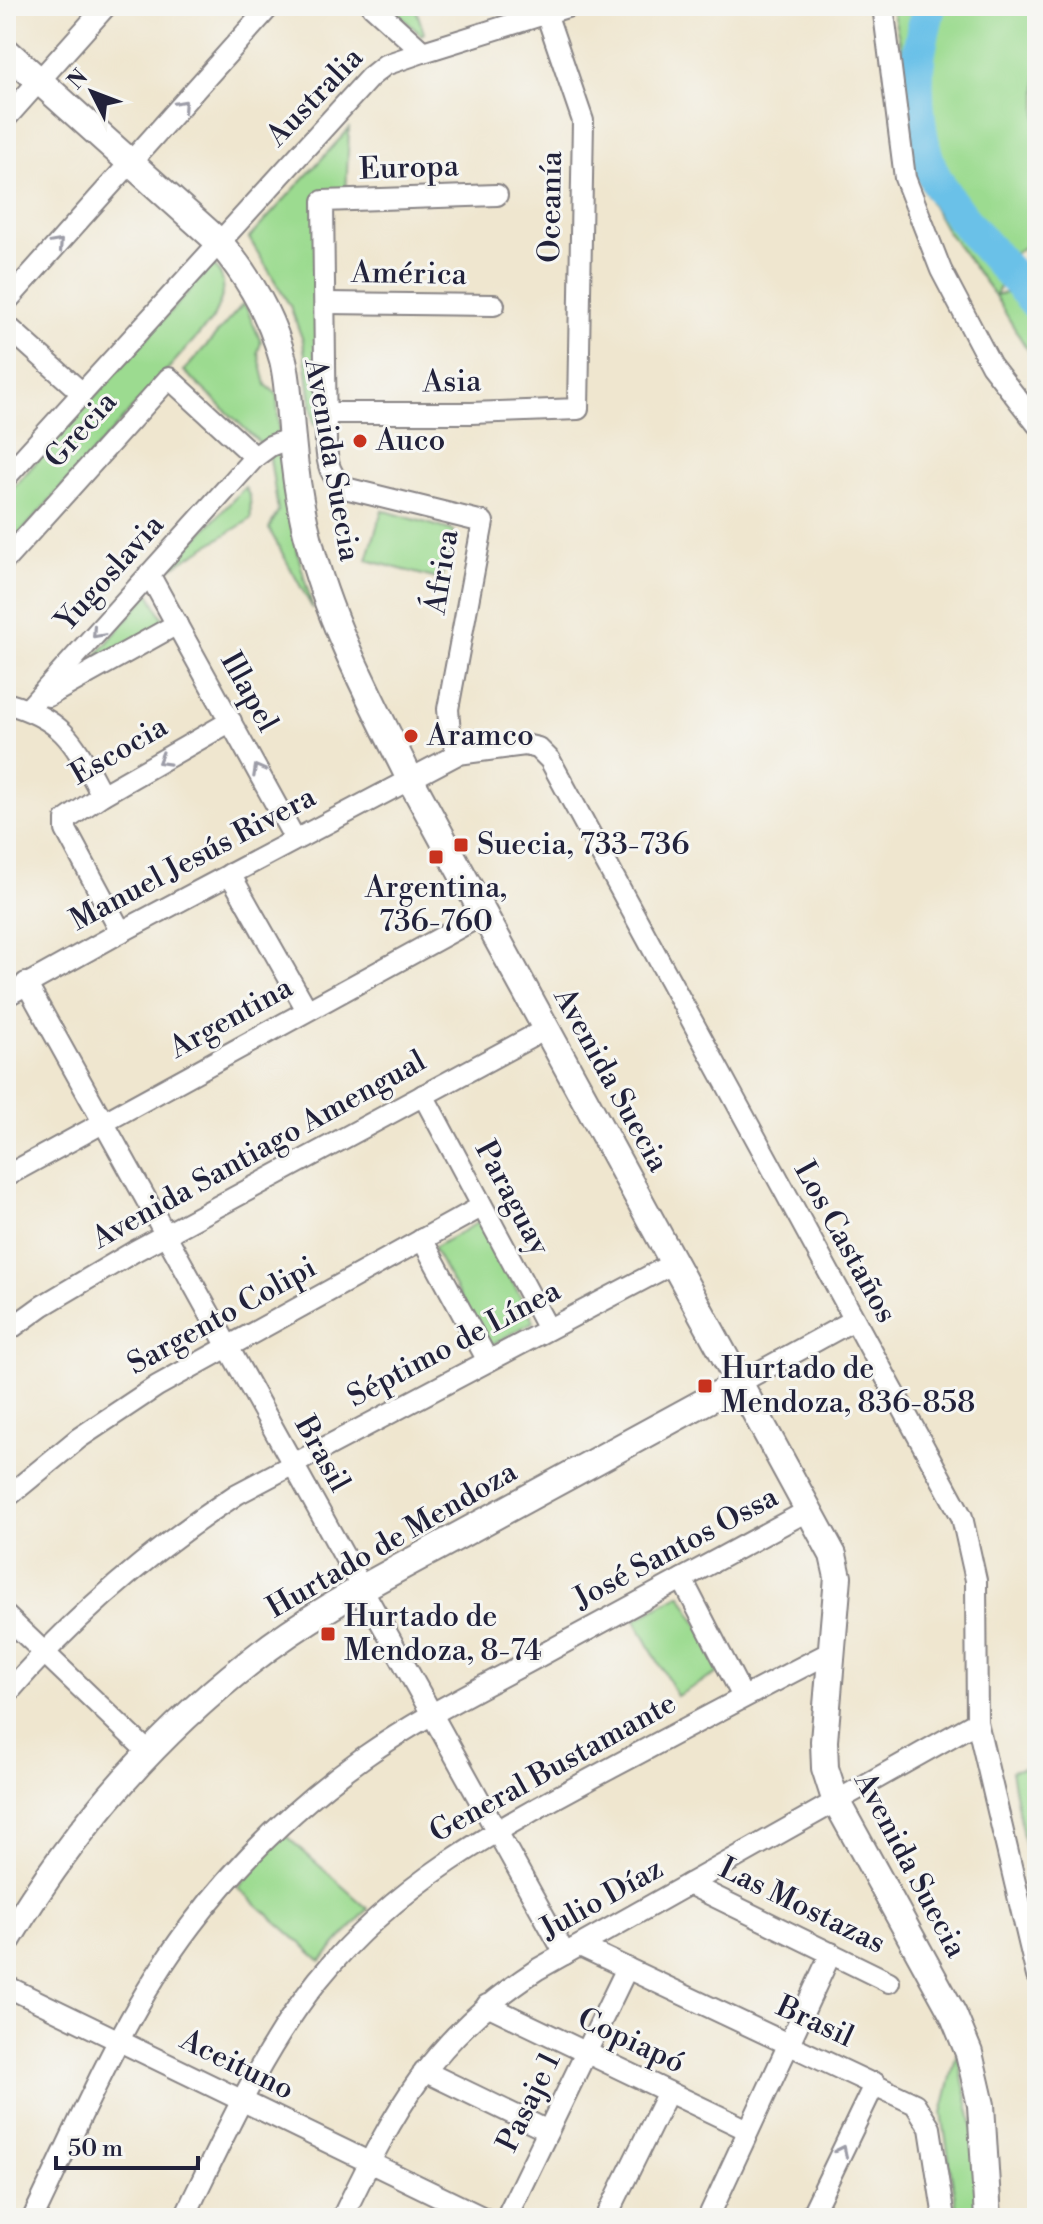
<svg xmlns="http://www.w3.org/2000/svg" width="1043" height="2224" font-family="'Libre Bodoni',serif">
	<rect width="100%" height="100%" fill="#f6f6f2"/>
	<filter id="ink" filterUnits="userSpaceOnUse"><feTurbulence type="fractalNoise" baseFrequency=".0125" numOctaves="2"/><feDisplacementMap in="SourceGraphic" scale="16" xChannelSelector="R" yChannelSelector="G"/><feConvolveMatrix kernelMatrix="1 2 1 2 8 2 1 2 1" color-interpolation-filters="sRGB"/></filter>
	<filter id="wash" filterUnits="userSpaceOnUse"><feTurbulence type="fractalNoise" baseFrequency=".006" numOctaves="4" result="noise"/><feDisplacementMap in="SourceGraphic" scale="32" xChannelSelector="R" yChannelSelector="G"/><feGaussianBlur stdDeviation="1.8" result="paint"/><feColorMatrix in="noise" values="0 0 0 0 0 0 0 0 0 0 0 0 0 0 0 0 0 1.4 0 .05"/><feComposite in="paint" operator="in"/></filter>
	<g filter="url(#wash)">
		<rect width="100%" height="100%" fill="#efe6cf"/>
		<g fill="#9cdb90" stroke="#5f7e66" stroke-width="2">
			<path d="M390 6H415L424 33 421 35Z"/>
			<path d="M891 6H1037V238L1014 254 996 295 1037 285V366L995 296 946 230 917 179 901 46Z"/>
			<path d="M349 129 346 196 318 201 324 425H314L303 341 290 306 249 238Z"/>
			<path d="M213 264C231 284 222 298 212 320L6 549V496Z"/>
			<path d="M243 304 247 309 261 342 258 352 266 385 277 394 279 431 261 444 184 371Z"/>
			<path d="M269 452H280C285 506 298 557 313 609L269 529 278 511Z"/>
			<path d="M245 487 250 497 251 519 166 571Z"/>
			<path d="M382 510 454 531 441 580 367 560Z"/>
			<path d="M149 593 165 622 99 658 96 656Z"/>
			<path d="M479 1222 534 1321 488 1347 433 1248Z"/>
			<path d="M681 1594 723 1670 677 1696 635 1620Z"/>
			<path d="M1031 1766 1037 1806V1849L1026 1852 1011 1771Z"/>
			<path d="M285 1835 368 1909 321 1961 238 1888Z"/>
			<path d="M957 2053 973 2126 978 2218H958L942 2113Z"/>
		</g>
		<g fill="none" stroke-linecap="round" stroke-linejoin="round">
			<path stroke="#6bc1e8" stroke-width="34" d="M929 6C925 24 920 42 918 60 914 94 919 150 936 180 958 221 1007 267 1037 304"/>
		</g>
	</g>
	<g filter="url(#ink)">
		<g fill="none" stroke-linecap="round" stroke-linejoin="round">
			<g stroke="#888485" stroke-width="24">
				<g id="minor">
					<path d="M372 6 423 52"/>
					<path d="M883 6 905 178 941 270 991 365 1037 424"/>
					<path d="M6 118 106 6"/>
					<path d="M6 302 270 6"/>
					<path d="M325 303 494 305"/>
					<path d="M6 325 82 393"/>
					<path d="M326 413H471L578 409 583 121 546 13"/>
					<path d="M6 477 370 77 385 65 423 52 570 6"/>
					<path d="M6 559 169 378 255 457"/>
					<path d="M149 574 295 839"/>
					<path d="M48 696 177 624"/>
					<path d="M6 703C66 720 74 743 102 795"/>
					<path d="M28 709 255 457 270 446 291 438"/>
					<path d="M458 754 450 733 448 709 483 522 349 489C329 478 327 463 326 443L323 201 497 195"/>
					<path d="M230 874 307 1010"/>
					<path d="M121 932 66 830V820L102 795 231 721"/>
					<path d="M26 983 565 1954"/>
					<path d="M6 996 121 932 458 754 525 745 538 748 550 760 962 1517 976 1580 977 1722 1037 1976"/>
					<path d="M423 1095 548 1329"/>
					<path d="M6 1176 484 914"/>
					<path d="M422 1239 488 1361"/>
					<path d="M6 1332 42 1306 135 1251 546 1029"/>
					<path d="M739 1383 854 1320"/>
					<path d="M6 1498 79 1438 157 1386 481 1207"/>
					<path d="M682 1579 743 1697"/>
					<path d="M6 1616 148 1752"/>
					<path d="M6 1695C73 1617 152 1550 237 1494L674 1263"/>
					<path d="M689 1884 889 1982"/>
					<path d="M580 1946 915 2104 930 2128 944 2218"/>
					<path d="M6 1986 484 2218"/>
					<path d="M487 2005 748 2130"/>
					<path d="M424 2071 548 2131"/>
					<path d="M33 2218C81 2119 124 2013 191 1925 239 1861 298 1804 364 1757 425 1714 493 1682 558 1646 642 1601 725 1555 809 1510"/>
					<path d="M184 2218C224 2136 261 2052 318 1980 398 1881 501 1827 611 1768 684 1729 757 1690 831 1652"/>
					<path d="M342 2218C396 2107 431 2039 538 1969L977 1722"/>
					<path d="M506 2218 627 1968"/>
					<path d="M606 2218 668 2092"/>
					<path d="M708 2218 831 1953"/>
					<path d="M810 2218 875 2083"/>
				</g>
			</g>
			<g stroke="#888485" stroke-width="30">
				<g id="major">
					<path d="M6 51 219 242C249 277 271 315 283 360 289 385 289 412 292 439 295 473 300 508 309 541 330 625 371 700 409 777L833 1555 838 1577 824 1741 825 1768 835 1799 953 2014 969 2053 981 2105 988 2218"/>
					<path d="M6 1942C71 1833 151 1739 251 1661 314 1611 387 1575 458 1536 552 1485 645 1434 739 1383"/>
				</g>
			</g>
			<use href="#minor" stroke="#fff" stroke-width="20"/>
			<use href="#major" stroke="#fff" stroke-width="26"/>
		</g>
		<defs><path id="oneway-chevron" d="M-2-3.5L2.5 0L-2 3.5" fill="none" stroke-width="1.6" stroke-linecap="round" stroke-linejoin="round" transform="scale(2)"/></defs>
		<g stroke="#9c9ca7">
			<use href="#oneway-chevron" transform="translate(182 105) rotate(-48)"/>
			<use href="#oneway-chevron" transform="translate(58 244) rotate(-48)"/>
			<use href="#oneway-chevron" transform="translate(97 633) rotate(132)"/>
			<use href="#oneway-chevron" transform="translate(163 760) rotate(150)"/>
			<use href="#oneway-chevron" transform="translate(258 770) rotate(-119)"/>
			<use href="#oneway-chevron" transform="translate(842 2151) rotate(-64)"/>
		</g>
	</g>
	<g fill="#c8321e" stroke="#f6f6f2" stroke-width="3">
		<circle cx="360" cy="441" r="8"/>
		<circle cx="411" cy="736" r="8"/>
		<rect x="453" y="837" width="16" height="16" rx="4"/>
		<rect x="428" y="849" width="16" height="16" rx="4"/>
		<rect x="697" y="1378" width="16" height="16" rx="4"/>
		<rect x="320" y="1626" width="16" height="16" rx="4"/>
	</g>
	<g text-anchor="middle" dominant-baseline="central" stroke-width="6" stroke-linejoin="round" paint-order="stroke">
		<g font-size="30" fill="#22223b" stroke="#f6f6f2">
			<text transform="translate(315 97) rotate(-46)">Australia</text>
			<text transform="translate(409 168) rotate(-2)">Europa</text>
			<text transform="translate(551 207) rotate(-89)">Oceanía</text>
			<text transform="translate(409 274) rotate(1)">América</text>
			<text transform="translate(452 382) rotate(-1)">Asia</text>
			<text transform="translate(81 430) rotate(-48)">Grecia</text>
			<text transform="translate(332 460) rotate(80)">Avenida Suecia</text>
			<text transform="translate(442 572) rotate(-81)">África</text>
			<text transform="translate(110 573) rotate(-48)">Yugoslavia</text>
			<text transform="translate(249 692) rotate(61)">Illapel</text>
			<text transform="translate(119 751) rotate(-30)">Escocia</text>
			<text transform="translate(193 859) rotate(-28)">Manuel Jesús Rivera</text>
			<text transform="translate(231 1018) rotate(-29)">Argentina</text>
			<text transform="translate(611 1080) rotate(61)">Avenida Suecia</text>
			<text transform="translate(259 1150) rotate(-29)">Avenida Santiago Amengual</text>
			<text transform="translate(512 1198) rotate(62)">Paraguay</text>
			<text transform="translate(845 1242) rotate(61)">Los Castaños</text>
			<text transform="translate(222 1316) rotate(-29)">Sargento Colipi</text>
			<text transform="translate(454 1344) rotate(-28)">Séptimo de Línea</text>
			<text transform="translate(322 1454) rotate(61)">Brasil</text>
			<text transform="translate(392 1540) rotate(-30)">Hurtado de Mendoza</text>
			<text transform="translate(676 1548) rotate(-28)">José Santos Ossa</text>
			<text transform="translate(553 1768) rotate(-29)">General Bustamante</text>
			<text transform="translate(910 1865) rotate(62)">Avenida Suecia</text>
			<text transform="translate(602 1899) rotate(-29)">Julio Díaz</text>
			<text transform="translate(802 1906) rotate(26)">Las Mostazas</text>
			<text transform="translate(815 2022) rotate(25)">Brasil</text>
			<text transform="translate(631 2041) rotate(25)">Copiapó</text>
			<text transform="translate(237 2065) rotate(26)">Aceituno</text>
			<text transform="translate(529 2102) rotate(-64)">Pasaje 1</text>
		</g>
		<g font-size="30" fill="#22223b" stroke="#f6f6f2" text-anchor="start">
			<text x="376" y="441">Auco</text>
			<text x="427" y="736">Aramco</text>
			<text x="477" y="845">Suecia, 733-736</text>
			<text x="436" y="888" text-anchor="middle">Argentina,<tspan x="436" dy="34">736-760</tspan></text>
			<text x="721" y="1369">Hurtado de<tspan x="721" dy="34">Mendoza, 836-858</tspan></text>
			<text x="344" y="1617">Hurtado de<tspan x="344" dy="34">Mendoza, 8-74</tspan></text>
		</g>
	</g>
	<rect width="1043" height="2224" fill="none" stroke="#f6f6f2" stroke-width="32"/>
	<g transform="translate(92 92) rotate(312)" stroke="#f6f6f2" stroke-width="6" paint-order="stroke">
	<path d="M0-6L14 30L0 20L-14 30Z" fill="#22223b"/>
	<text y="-12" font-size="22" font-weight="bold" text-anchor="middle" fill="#22223b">N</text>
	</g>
	<path d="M56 2156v12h142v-12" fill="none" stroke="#22223b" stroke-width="4"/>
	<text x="68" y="2156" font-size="24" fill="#22223b" stroke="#f6f6f2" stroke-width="6" paint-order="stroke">50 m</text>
</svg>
